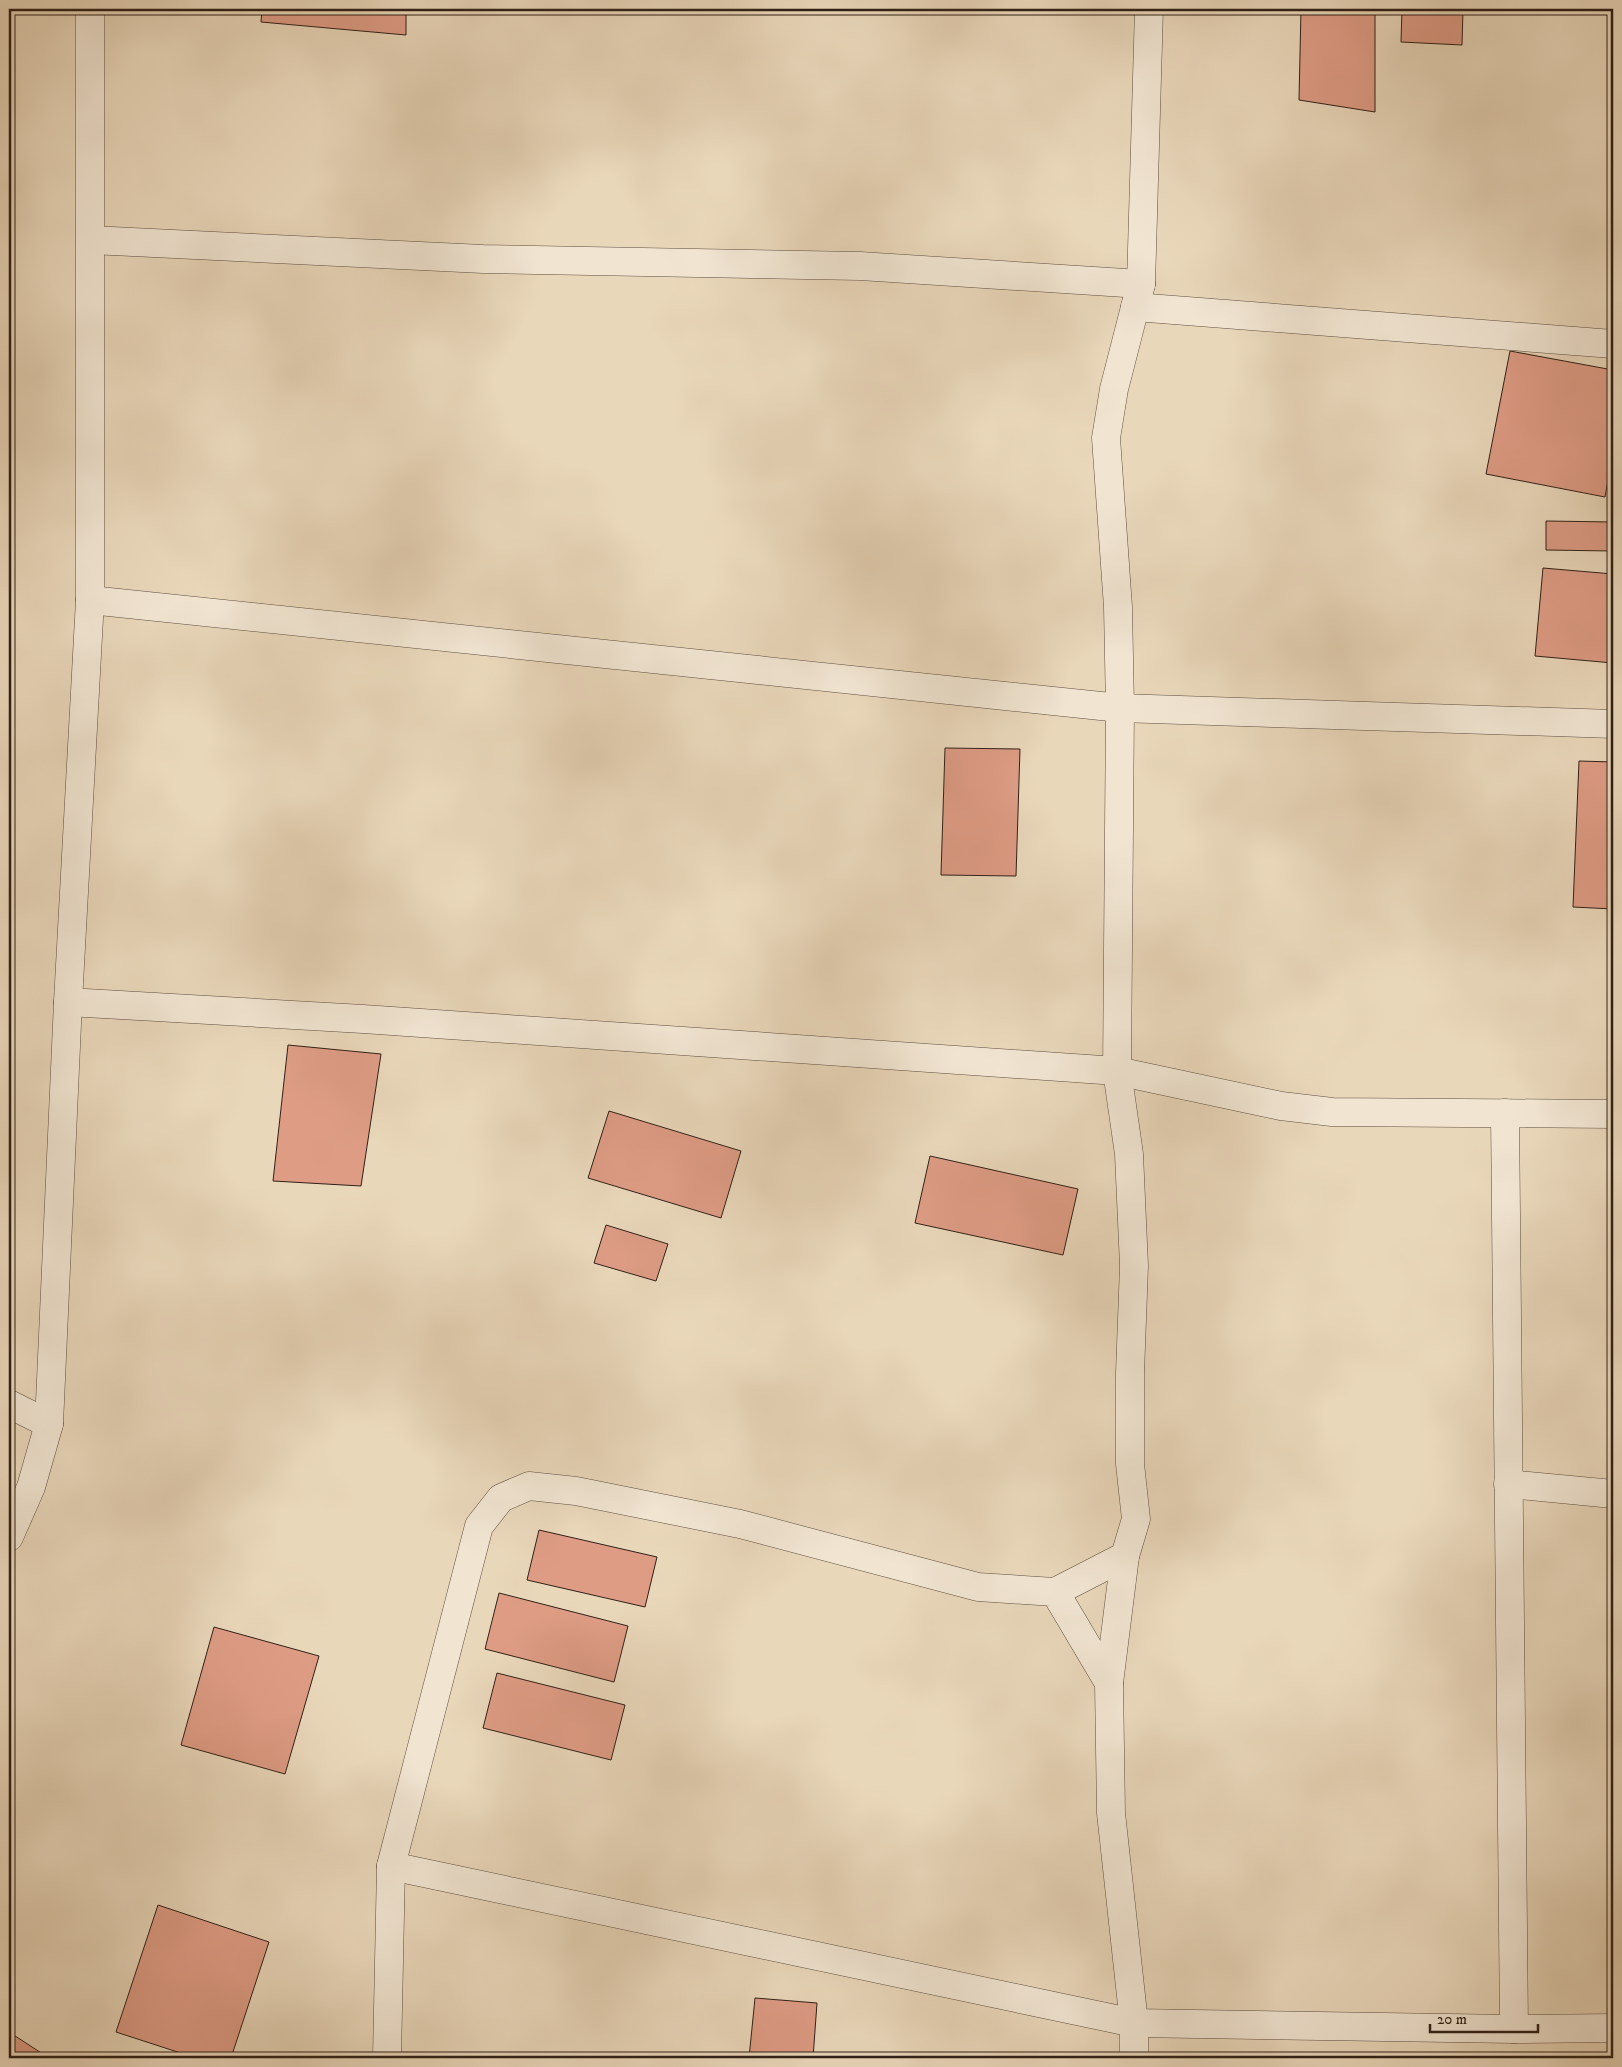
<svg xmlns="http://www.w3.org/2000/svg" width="1622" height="2067" font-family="'IM FELL DW Pica',serif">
	<rect width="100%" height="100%" fill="#e9d7ba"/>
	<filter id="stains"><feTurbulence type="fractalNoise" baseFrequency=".004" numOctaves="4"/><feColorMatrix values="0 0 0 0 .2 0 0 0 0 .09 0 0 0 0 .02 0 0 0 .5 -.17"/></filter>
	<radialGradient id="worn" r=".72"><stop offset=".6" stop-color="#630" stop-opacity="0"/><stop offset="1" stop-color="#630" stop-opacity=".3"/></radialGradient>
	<g fill="#de9c85" stroke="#302017">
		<path d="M262 9H406V35L261 22Z"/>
		<path d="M1301 9H1375V112L1299 100Z"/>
		<path d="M1402 9H1463L1462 45 1401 42Z"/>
		<path d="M1510 351 1613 370V453L1605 497 1486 474Z"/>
		<path d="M1546 521 1613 522V551L1546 550Z"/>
		<path d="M1543 568 1613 574V663L1535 656Z"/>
		<path d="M945 748 1020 749 1016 876 941 875Z"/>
		<path d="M1579 761 1613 762V909L1573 907Z"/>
		<path d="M288 1045 381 1054 361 1186 273 1181Z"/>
		<path d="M609 1111 741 1151 721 1218 588 1178Z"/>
		<path d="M930 1156 1078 1189 1063 1255 915 1223Z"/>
		<path d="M606 1225 668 1244 656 1281 594 1263Z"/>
		<path d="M539 1530 657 1557 645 1607 527 1580Z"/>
		<path d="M499 1593 628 1626 614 1682 485 1649Z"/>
		<path d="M214 1627 319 1656 285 1774 181 1745Z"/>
		<path d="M497 1673 625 1705 611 1760 483 1728Z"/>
		<path d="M158 1905 269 1942 231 2058H196L116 2032Z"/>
		<path d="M755 1998 817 2003 813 2058H749Z"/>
		<path d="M9 2032 49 2058H9Z"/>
	</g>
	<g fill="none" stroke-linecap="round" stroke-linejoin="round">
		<g stroke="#5e4e40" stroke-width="29">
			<g id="street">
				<path d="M91 240 483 259 860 266 1141 284"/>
				<path d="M1135 307 1613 344"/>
				<path d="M90 600 1120 708 1118 607 1106 438 1114 389 1141 284 1149 9"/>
				<path d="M68 1002 363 1019 1117 1071 1281 1106 1332 1112 1613 1114"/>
				<path d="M1505 1113 1514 2029"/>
				<path d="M9 1404 49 1424"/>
				<path d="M1508 1484 1613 1494"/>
				<path d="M9 1537 31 1487 49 1424 68 1002 90 600V9"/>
				<path d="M1055 1592 1125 1556 1136 1519 1130 1464V1373L1134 1266 1129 1154 1117 1071 1120 708 1613 724"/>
				<path d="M1109 1683 1125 1556"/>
				<path d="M391 1866 1134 2023 1514 2029 1613 2028"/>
				<path d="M387 2058 391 1866 479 1526 501 1498 529 1486 576 1491 740 1524 978 1587 1055 1592 1109 1683 1111 1813 1134 2023V2058"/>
			</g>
		</g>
		<use href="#street" stroke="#f1e5d2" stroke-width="28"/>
	</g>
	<rect width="1622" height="2067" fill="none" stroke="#e9d7ba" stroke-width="30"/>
	<rect x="10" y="10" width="1602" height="2047" fill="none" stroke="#302017" stroke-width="2.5"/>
	<rect x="15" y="15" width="1592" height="2037" fill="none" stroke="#302017"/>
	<path d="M1430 2024v8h108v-8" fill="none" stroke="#302017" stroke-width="2.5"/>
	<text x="1437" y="2024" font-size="15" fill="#302017" stroke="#f1e5d2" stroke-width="4" paint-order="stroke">20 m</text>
	<rect width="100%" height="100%" filter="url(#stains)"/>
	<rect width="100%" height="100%" fill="url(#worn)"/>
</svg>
